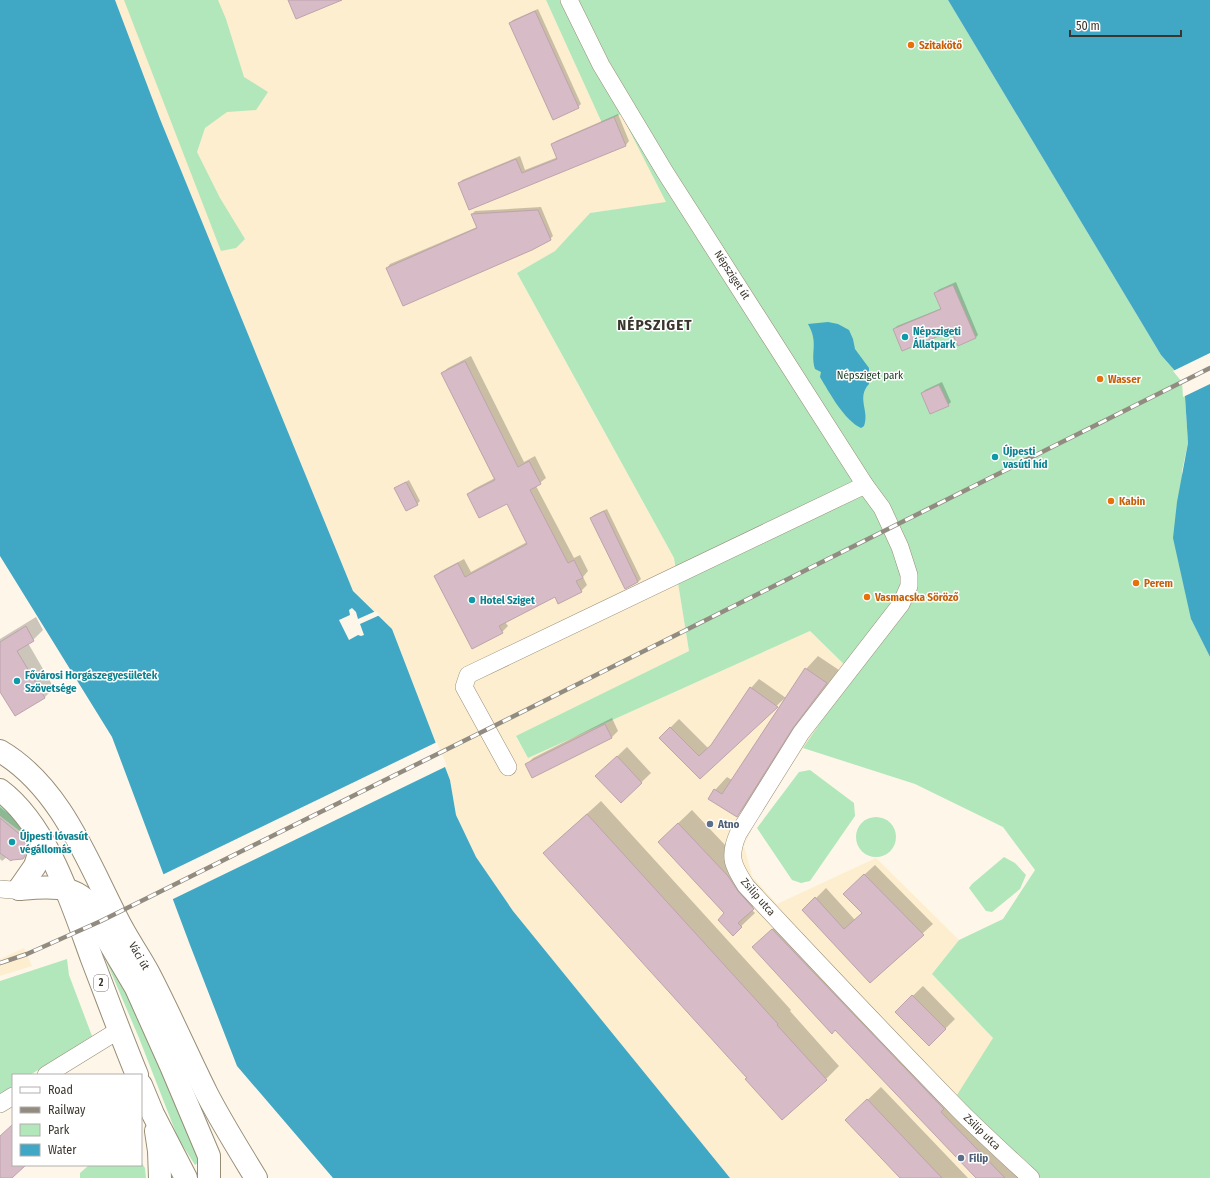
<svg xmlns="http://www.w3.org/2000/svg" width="1210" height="1178" font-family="'Fira Sans Condensed',sans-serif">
	<rect width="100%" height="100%" fill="#fef7e9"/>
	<g fill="#fceece">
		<path d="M115 0H546L602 122 621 114 667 203 590 213 555 251 517 273 674 558 689 651 516 737 528 758 810 631 854 674 760 811 744 846 752 876 777 904 876 858 959 940 932 974 993 1038 1034 1178H730L513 911 476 857 456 815 450 780 392 629 353 591 160 119Z"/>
		<path d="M24 948 32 966 0 976V959Z"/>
	</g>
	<g fill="#b1e7ba">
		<path d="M124 0H218L226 19 244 77 268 92 256 110 227 112 205 128 197 152 220 198 245 239 236 248 221 251Z"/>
		<path d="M546 0H948L1161 355 1184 381 1188 443 1182 471 1191 619 1210 657V1178H1034L957 1095 993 1038 932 974 959 940 1003 919 1035 870 1003 827 915 784 803 748 854 674 810 631 528 758 516 736 689 651 674 558 517 273 555 251 590 213 666 202 621 114 602 123Z"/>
		<path d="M810 770 854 803 855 816 810 881 801 883 792 880 757 828 799 772Z"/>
		<path d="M0 797 28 825 25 835 0 816Z"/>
		<circle cx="876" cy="837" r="20"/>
		<path d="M1004 857 1015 863 1026 875 1020 889 992 912 986 911 969 888 972 884Z"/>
		<path d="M106 955 146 1025 201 1155 199 1162 195 1165 178 1138 139 1038 105 958Z"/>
		<path d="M67 959 69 975 92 1036 30 1075H13V1086L0 1094V981Z"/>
		<path d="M141 1162 145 1168 146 1178H80V1173L88 1166 141 1165Z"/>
	</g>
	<g fill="#40a7c4">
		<path d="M0 0H115L160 119 353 591 392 629 450 780 456 815 476 857 513 911 730 1178H333L237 1066 190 945 112 737 0 556Z"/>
		<path d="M948 0H1210V657L1191 619 1173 538 1177 502 1188 443 1184 381 1161 355Z"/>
		<path d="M828 322 838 324 849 330 853 339 855 349 869 368V384C856 398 870 411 864 426L861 428C844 420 829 392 820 377L821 372 815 369C810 352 819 343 808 324Z"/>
	</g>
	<g fill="#fef7e9">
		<path d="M1210 353V384L1183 397 1182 382 1173 371Z"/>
		<path d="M352 608 356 612 358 619 376 611 380 615 360 624 364 635 361 636 358 635 349 640 339 620 350 615 349 610Z"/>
		<path d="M437 742 447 766 171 900 162 875Z"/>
	</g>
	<g fill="#0003">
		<path d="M538 9 581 104 578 107 510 23 513 20Z"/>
		<path d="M618 114 629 141 626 145 469 208 459 184 462 180 520 156 525 170 558 157 552 144 556 141Z"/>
		<path d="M541 207 553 236 550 239 387 268 390 264 477 227 472 214 475 211Z"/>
		<path d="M956 282 978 335 975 338 952 330 894 329 897 326 942 308 936 293 938 290Z"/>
		<path d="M471 356 524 462 535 456 546 478 536 486 574 558 580 555 588 571 583 577 587 585 581 591 555 596 505 622 508 626 502 632 435 576 441 571 464 559 471 572 527 542 508 503 468 494 474 489 495 478 442 373 448 368Z"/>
		<path d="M942 382 951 402 948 405 922 393 925 390Z"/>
		<path d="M409 480 420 501 417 504 395 488Z"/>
		<path d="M607 509 641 579 638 582 591 518 594 515Z"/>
		<path d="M36 617 43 630 33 640 28 643 54 688 44 698 0 690V639Z"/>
		<path d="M818 656 839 670 805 714 749 803 737 816 715 790 727 777 732 780 785 698 700 777 660 738 679 719 708 748 714 743 751 688 759 679 786 698 806 669Z"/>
		<path d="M612 718 618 731 612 737 527 764 533 758Z"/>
		<path d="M627 747 651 773 621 802 607 766Z"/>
		<path d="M601 801 791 1010 790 1011 839 1066 826 1079 748 1078 558 840Z"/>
		<path d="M0 807 29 830 32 837 31 848 22 858 7 857 2 861 0 859Z"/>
		<path d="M692 810 742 863 751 878 766 895 751 909 755 913 733 934 725 913 672 829Z"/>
		<path d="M875 865 933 924 870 981 814 900 826 888 855 920 863 913 854 884Z"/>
		<path d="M786 916 956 1095 954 1098 1031 1178H977L767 934Z"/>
		<path d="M923 986 955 1019 929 1045 896 1012Z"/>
		<path d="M881 1087 968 1178H901L860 1107Z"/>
	</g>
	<g fill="#d7bbc6" stroke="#bea3ad">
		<path d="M288 0H342L296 19Z"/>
		<path d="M535 11 579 108 553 120 509 23Z"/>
		<path d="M614 117 626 146 469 210 458 183 516 159 522 173 557 159 551 144Z"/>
		<path d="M538 210 551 240 532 250 403 306 386 268 477 228 471 214Z"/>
		<path d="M953 285 976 338 958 346 951 331 902 351 893 329 941 309 934 293Z"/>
		<path d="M465 361 518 467 529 461 541 484 530 490 568 563 574 560 583 578 576 581 582 592 558 604 555 597 499 626 503 633 472 649 434 576 458 563 465 577 527 544 507 504 479 518 467 494 495 480 441 373Z"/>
		<path d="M939 385 949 406 930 414 921 393Z"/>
		<path d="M406 482 418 505 406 511 394 488Z"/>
		<path d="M604 511 638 582 625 589 590 518Z"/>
		<path d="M26 626 34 641 17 651 45 698 15 716 0 692V642Z"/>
		<path d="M805 668 827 683 793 728 737 817 708 799 714 789 722 794Z"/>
		<path d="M750 687 778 707 700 779 659 738 670 727 699 756 711 745Z"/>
		<path d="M605 724 612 738 532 778 525 764Z"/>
		<path d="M617 756 642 783 621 803 595 776Z"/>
		<path d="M587 814 778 1024 777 1025 827 1080 782 1120 745 1079 747 1078 543 853Z"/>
		<path d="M0 818 23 837 21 839 27 844 25 846V856L23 859 12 860 11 861 0 853Z"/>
		<path d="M678 823 728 876 738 891 754 909 738 923 742 927 733 936 718 920 724 913 658 842Z"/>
		<path d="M864 874 924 935 870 983 802 910 815 897 844 929 862 913 843 894Z"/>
		<path d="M772 929 944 1109 941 1112 1005 1178H976L835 1030 832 1034 752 947Z"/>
		<path d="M912 995 946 1029 929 1046 895 1012Z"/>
		<path d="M867 1099 942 1178H900L845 1120Z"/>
		<path d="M13 1124V1165H26L12 1178H0V1136Z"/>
	</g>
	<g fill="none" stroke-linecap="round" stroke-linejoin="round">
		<g stroke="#978d76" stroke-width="18">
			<g id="minor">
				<path d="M569 0 601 65 665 172 865 485 882 508 900 547 909 575V586L901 604 801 733 738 834C728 857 733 866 746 886 817 962 888 1037 960 1111 983 1134 1007 1156 1031 1178"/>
				<path d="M508 767 464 687 468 675 865 485"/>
				<path d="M0 889 12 890 19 889"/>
				<path d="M46 1075 119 1030"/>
				<path d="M0 1104 13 1096"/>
			</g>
		</g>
		<g stroke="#978d76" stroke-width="24">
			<g id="primary">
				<path d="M0 751C63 788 89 866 122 928 130 943 140 957 148 972 169 1012 187 1054 207 1094 222 1123 239 1150 256 1178"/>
				<path d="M0 790C48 826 72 904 92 959 107 998 121 1036 137 1075"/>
				<path d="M19 889C42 887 73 883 89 904L107 939 136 988 171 1066 209 1156V1178"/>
				<path d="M19 889 35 866 43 841"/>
				<path d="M141 1085 153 1114 186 1178"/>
				<path d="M156 1131 159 1151 160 1178"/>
			</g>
		</g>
		<use href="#minor" stroke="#fff" stroke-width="17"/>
		<use href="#primary" stroke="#fff" stroke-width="22"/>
		<g stroke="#918b80" stroke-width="4.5">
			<path id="rail" d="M0 963 27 954 101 921 520 713 1210 368"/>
		</g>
		<use href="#rail" stroke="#fff" stroke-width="3" stroke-dasharray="9" stroke-linecap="butt"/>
	</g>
	<g fill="#e8710a" stroke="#fff" stroke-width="1.5">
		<circle cx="911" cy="45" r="4"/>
		<circle cx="1100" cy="379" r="4"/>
		<circle cx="1111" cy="501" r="4"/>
		<circle cx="1136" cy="583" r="4"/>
		<circle cx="867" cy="597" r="4"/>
	</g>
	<g fill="#0f9aa8" stroke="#fff" stroke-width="1.5">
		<circle cx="905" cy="337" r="4"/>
		<circle cx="995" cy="457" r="4"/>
		<circle cx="472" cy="600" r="4"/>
		<circle cx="17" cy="681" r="4"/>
		<circle cx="12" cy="842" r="4"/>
	</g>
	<g fill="#5c6f8a" stroke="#fff" stroke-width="1.5">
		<circle cx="710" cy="824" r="4"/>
		<circle cx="961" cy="1158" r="4"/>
	</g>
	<g text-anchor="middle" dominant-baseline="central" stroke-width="3" stroke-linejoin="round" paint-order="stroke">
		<rect fill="#fff" stroke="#76726c" stroke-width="1" x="94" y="975" width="14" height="16" rx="3"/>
		<g font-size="10" font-weight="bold" fill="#3b362d">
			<text x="101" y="983">2</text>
		</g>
		<g font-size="11" font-weight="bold" fill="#c56008" stroke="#fff" text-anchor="start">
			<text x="919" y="45">Szitakötő</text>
			<text x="1108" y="379">Wasser</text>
			<text x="1119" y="501">Kabin</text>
			<text x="1144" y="583">Perem</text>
			<text x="875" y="597">Vasmacska Söröző</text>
		</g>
		<g font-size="11" fill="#3b362d" stroke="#fff">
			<text transform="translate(732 275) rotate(57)">Népsziget út</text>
			<text transform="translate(758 897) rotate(49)">Zsilip utca</text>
			<text transform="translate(139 956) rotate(60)">Váci út</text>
			<text transform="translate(982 1132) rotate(44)">Zsilip utca</text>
		</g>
		<g font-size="11" font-weight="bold" fill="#0d838f" stroke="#fff" text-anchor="start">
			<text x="913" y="331">Népszigeti<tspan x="913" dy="13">Állatpark</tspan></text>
			<text x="1003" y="451">Újpesti<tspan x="1003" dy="13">vasúti híd</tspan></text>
			<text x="480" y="600">Hotel Sziget</text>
			<text x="25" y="675">Fővárosi Horgászegyesületek<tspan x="25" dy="13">Szövetsége</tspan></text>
			<text x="20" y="836">Újpesti lóvasút<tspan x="20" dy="13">végállomás</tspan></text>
		</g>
		<g font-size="11" fill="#163a1f" stroke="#fff">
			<text x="870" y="375">Népsziget park</text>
		</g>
		<g font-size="11" font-weight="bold" fill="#4e5e75" stroke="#fff" text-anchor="start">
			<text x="718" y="824">Atno</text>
			<text x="969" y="1158">Filip</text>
		</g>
		<g font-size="15" font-weight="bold" letter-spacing="1" fill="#3b362d" stroke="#fff">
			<text x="655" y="325">NÉPSZIGET</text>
		</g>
	</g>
	<rect x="12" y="1074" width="130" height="92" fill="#ffffff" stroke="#b1afab"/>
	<rect x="20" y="1087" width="20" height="6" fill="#ffffff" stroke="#b1afab"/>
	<text x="48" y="1094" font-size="12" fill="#3b362d">Road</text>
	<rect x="20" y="1107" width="20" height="6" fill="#918b80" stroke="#b1afab"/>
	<text x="48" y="1114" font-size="12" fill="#3b362d">Railway</text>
	<rect x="20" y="1124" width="20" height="12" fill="#b1e7ba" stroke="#b1afab"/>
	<text x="48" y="1134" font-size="12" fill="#3b362d">Park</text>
	<rect x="20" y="1144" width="20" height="12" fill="#40a7c4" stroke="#b1afab"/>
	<text x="48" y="1154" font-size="12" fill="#3b362d">Water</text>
	<path d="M1070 30v6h111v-6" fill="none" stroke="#3b362d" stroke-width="2"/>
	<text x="1076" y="30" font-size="12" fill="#3b362d" stroke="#ffffff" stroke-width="3" paint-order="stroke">50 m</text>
</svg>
